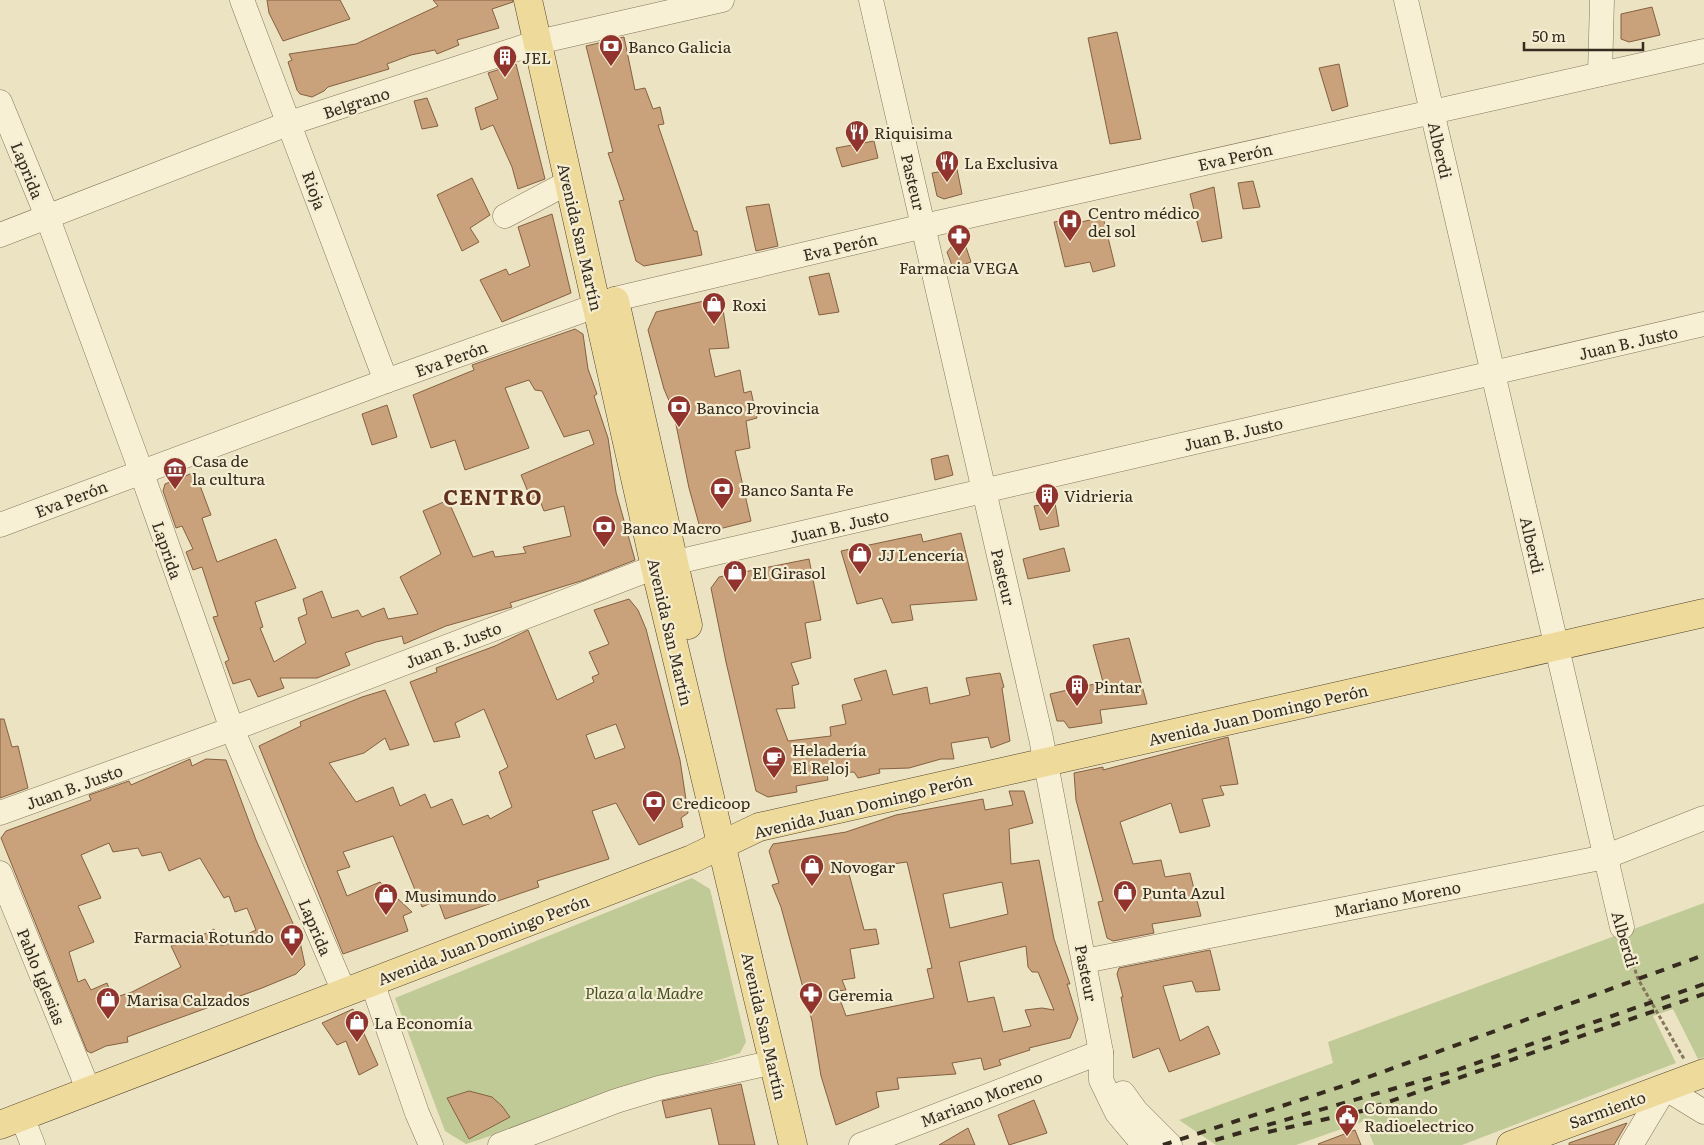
<svg xmlns="http://www.w3.org/2000/svg" width="1704" height="1145" font-family="Literata,serif">
	<rect width="100%" height="100%" fill="#ece3c3"/>
	<g fill="#c0ca97">
		<path d="M692 878 710 889 746 1042 740 1053 466 1144 445 1131 395 998Z"/>
		<path d="M1704 903V1057L1698 1059 1673 1009 1653 1016 1676 1063 1462 1145H1374L1364 1121 1296 1145H1216L1179 1120 1333 1063 1328 1042Z"/>
	</g>
	<g fill="#c9a17a" stroke="#846141" fill-rule="evenodd">
		<path d="M267 0H340L350 19 283 41 269 13Z"/>
		<path d="M433 0H513V2L492 9 499 28 457 40 459 45 437 54 435 50 411 55 387 64 389 69 328 87 324 91 312 97 300 94 297 90 288 62 292 60 289 54 356 44 438 6Z"/>
		<path d="M1652 7 1660 35 1629 42 1621 39V14Z"/>
		<path d="M1117 32 1141 139 1110 144 1088 38Z"/>
		<path d="M624 37 635 90 645 88 653 109 660 107 664 124 658 125 694 231H697L702 255 644 266 636 261 619 201 624 200 608 153 613 152 586 46Z"/>
		<path d="M516 64 545 179 518 189 512 167 493 125 481 130 475 108 498 99 488 73Z"/>
		<path d="M1339 64 1348 106 1332 111 1319 68Z"/>
		<path d="M427 98 438 126 422 129 414 101Z"/>
		<path d="M874 141 878 158 842 167 836 148Z"/>
		<path d="M957 169 962 194 944 199 937 196 932 173Z"/>
		<path d="M472 178 490 215 470 228 479 242 462 251 437 195Z"/>
		<path d="M1253 181 1260 207 1243 209 1238 183Z"/>
		<path d="M1214 187 1222 238 1202 242 1190 194Z"/>
		<path d="M769 204 778 246 756 251 746 207Z"/>
		<path d="M552 214 571 293 502 322 480 280 506 269 509 275 530 266 518 227Z"/>
		<path d="M1103 217 1115 266 1093 272 1090 262 1065 267 1054 222 1076 219 1077 223Z"/>
		<path d="M965 244 971 262 953 268 947 252 953 245Z"/>
		<path d="M829 273 839 312 819 315 809 277Z"/>
		<path d="M721 297 729 348 709 349 715 377 740 370 744 393 751 391 757 418 746 421 750 448 735 451 751 521 707 532 699 524 689 488 673 410 664 389 648 330 656 312Z"/>
		<path d="M575 329 583 334 588 369 597 394 594 396 608 438 616 492 635 560 584 580 510 603 512 607 446 626 404 644 402 636 376 642 345 653 350 665 317 678H280L284 688 258 697 250 679 233 684 225 662 229 660 213 617 218 616 202 567 193 570 186 552 193 549 182 526 176 528 163 491 165 484 195 472 211 515 202 518 217 562 276 539 296 588 255 602 263 627 260 628 274 662 306 643 298 618 307 614 303 599 322 591 332 618 358 610 362 617 384 608 388 619 418 614 400 577 441 554 423 511 448 500 473 557 493 551 495 557 526 553 523 547 571 536 564 506 544 511 538 496 531 499 521 475 594 444 589 430 564 437 542 391 535 390 529 380 505 388 529 448 465 470 455 440 431 448 413 395 474 370 472 365Z"/>
		<path d="M387 405 397 437 372 445 362 414Z"/>
		<path d="M948 455 953 475 935 480 931 459Z"/>
		<path d="M1055 503 1059 526 1040 530 1034 506Z"/>
		<path d="M961 533 977 600 910 605 913 620 892 623 882 598 857 604 841 551 921 534 923 542Z"/>
		<path d="M1064 548 1070 571 1028 579 1023 559Z"/>
		<path d="M809 559 821 620 805 623 811 658 791 663 799 684 792 686 795 708 776 709 788 741 831 736 830 727 846 724 842 705 862 700 854 679 886 670 893 695 927 687 930 704 970 695 966 678 1000 673 1004 687 1002 688 1010 741 991 748 988 737 951 743 954 759H941L909 768 879 769 880 773 858 778 854 772 827 774 828 780 796 786 797 792 768 797 756 791 726 662 711 588 719 577Z"/>
		<path d="M629 599 638 610 646 629 680 760 688 813 681 818 683 827 639 845 616 803 592 811 609 859 537 881 539 887 445 919 438 900 422 907 393 836 343 852 350 867 337 871 347 896 380 882 412 912 403 916 408 931 343 954 259 746 301 726 300 722 362 697 385 690 409 745 390 750 385 738 364 753 329 763 356 802 393 787 400 806 425 794 431 808 452 799 463 825 488 815 490 819 512 807 499 772 508 767 484 709 455 723 460 737 434 742 410 682 437 672 436 668 495 646 528 630 557 700 594 682 592 677 599 674 589 652 609 644 594 610ZM616 724 625 748 595 759 586 735Z"/>
		<path d="M1129 638 1147 704 1100 710 1102 723 1069 728 1064 721H1057L1050 694 1103 682 1093 645Z"/>
		<path d="M0 719H4L12 747 18 746 28 788 0 798Z"/>
		<path d="M1228 737 1238 784 1220 786 1224 795 1202 799 1210 826 1180 833 1171 803 1120 822 1133 864 1161 860 1165 877 1190 873 1201 916 1152 924 1154 933 1113 941 1107 938 1098 902 1103 901 1076 800 1074 773 1103 767V770Z"/>
		<path d="M190 759 192 766 206 759 226 760 256 840 299 937 305 965 296 974 262 988 127 1037 128 1042 106 1046 91 1053 87 1051 1 838 6 831 91 800 89 795 129 781 131 785ZM109 843 113 852 138 848 142 856 161 852 169 871 200 858 224 898 229 896 235 912 247 908 256 930 222 946 214 929 195 939 171 946 181 967 132 992 113 998 107 983 91 990 85 979 78 982 69 952 94 942 78 906 101 898 81 855Z"/>
		<path d="M1009 791H1024L1033 823 1009 829 1011 864 1039 860 1054 939 1070 984H1067L1078 1019 1070 1038 1029 1048 1030 1050 999 1060 1001 1065 984 1070 981 1058 952 1063 956 1074 897 1078 899 1089 876 1092 879 1107 836 1125 821 1076 812 1021 781 907 772 885 779 883 769 851 773 844 846 832 896 815 983 799 985 810 1013 805ZM907 862 932 968 927 969 934 998 846 1016 837 991 846 990 842 980 855 978 850 949 879 944 876 929 864 930 848 870ZM1002 882 1008 914 950 928 943 894ZM1026 946 1028 967 1032 972H1038L1054 1010 1042 1008 1025 1010 1031 1026 1003 1032 994 997 968 1002 959 962Z"/>
		<path d="M1210 950 1220 990 1196 992 1192 981 1163 986 1180 1041 1208 1026 1220 1054 1169 1072 1159 1048 1133 1058 1121 997H1123L1117 974 1119 968Z"/>
		<path d="M353 1009 378 1065 359 1075 346 1041 337 1045 322 1023Z"/>
		<path d="M741 1084 755 1145H719L711 1108 666 1118 662 1101Z"/>
		<path d="M469 1091 492 1097 502 1106 510 1117 469 1139 447 1098Z"/>
		<path d="M1034 1100 1047 1133 1009 1145 998 1115Z"/>
		<path d="M1627 1123 1614 1145H1569V1143Z"/>
		<path d="M968 1128 975 1145H939Z"/>
		<path d="M1355 1130 1361 1145H1319L1318 1144Z"/>
	</g>
	<g fill="none" stroke-linecap="round" stroke-linejoin="round">
		<g stroke="#85755a" stroke-width="25">
			<g id="minor">
				<path d="M242 0 386 381"/>
				<path d="M871 0 1041 738 1101 1052V1080L1117 1113 1144 1145"/>
				<path d="M1406 0 1622 927"/>
				<path d="M1600 74 1602 0"/>
				<path d="M0 102 47 216 141 471 232 729 345 994"/>
				<path d="M505 216 569 182"/>
				<path d="M0 235 290 123 538 42 722 0"/>
				<path d="M0 525 386 381 615 299 924 226 1704 51"/>
				<path d="M0 813 232 729 655 567 1704 324"/>
				<path d="M0 873 84 1079 92 1091"/>
				<path d="M1085 961 1605 857 1704 818"/>
				<path d="M372 982 417 1113 431 1145"/>
				<path d="M1123 1093 1136 1111 1170 1145"/>
				<path d="M22 1117 33 1145"/>
				<path d="M500 1145 616 1101 659 1088 774 1062"/>
				<path d="M861 1145 1101 1052"/>
				<path d="M1631 1145 1665 1088 1704 1112"/>
			</g>
		</g>
		<g stroke="#53432e" stroke-width="29">
			<g id="major">
				<path d="M528 0 655 567 793 1145"/>
				<path d="M615 301 688 625"/>
				<path d="M0 1125 692 859 759 827 1704 613"/>
				<path d="M1511 1145 1704 1073"/>
			</g>
		</g>
		<path stroke="#85755a" stroke-width="3" stroke-dasharray="4 2.5" stroke-linecap="butt" d="M1627 945 1638 979 1684 1059"/>
		<use href="#minor" stroke="#f7f0d5" stroke-width="24"/>
		<use href="#major" stroke="#eedb9b" stroke-width="28"/>
		<g stroke="#362b1e" stroke-width="4" stroke-dasharray="9 9" stroke-linecap="butt">
			<path d="M1268 1132 1362 1111 1704 994"/>
			<path d="M1163 1145 1352 1083 1704 955"/>
			<path d="M1198 1145 1448 1073 1704 984"/>
		</g>
	</g>
	<defs>
		<g id="bank-pin" transform="scale(1.25)"><path d="M0 17L-7.5 6A9.5 9.5 0 1 1 7.5 6Z" fill="#92342d" stroke="#f4edd2"/><path d="M-6-4H6V4H-6ZM0-2.3a2.3 2.3 0 1 0 0 4.6a2.3 2.3 0 1 0 0-4.6Z" fill="#fff"/></g>
		<g id="building-pin" transform="scale(1.25)"><path d="M0 17L-7.5 6A9.5 9.5 0 1 1 7.5 6Z" fill="#92342d" stroke="#f4edd2"/><path d="M-4-6H4V6H1V3H-1V6H-4ZM-2.5-4.3h1.7v1.8h-1.7ZM.8-4.3h1.7v1.8H.8ZM-2.5-1h1.7V.8h-1.7ZM.8-1h1.7V.8H.8Z" fill="#fff"/></g>
		<g id="restaurant-pin" transform="scale(1.25)"><path d="M0 17L-7.5 6A9.5 9.5 0 1 1 7.5 6Z" fill="#92342d" stroke="#f4edd2"/><path d="M-5-6h1v4h1v-4h1v4h1v-4h1v5L-1.5 .5V6h-2V.5L-5-1ZM5-6V6H3V1.5H1.5Q1.5-4 5-6Z" fill="#fff"/></g>
		<g id="hospital-pin" transform="scale(1.25)"><path d="M0 17L-7.5 6A9.5 9.5 0 1 1 7.5 6Z" fill="#92342d" stroke="#f4edd2"/><path d="M-5-5h3v3.5h4V-5h3V5h-3V1.5h-4V5h-3Z" fill="#fff"/></g>
		<g id="pharmacy-pin" transform="scale(1.25)"><path d="M0 17L-7.5 6A9.5 9.5 0 1 1 7.5 6Z" fill="#92342d" stroke="#f4edd2"/><path d="M-2-6h4v4h4v4h-4v4h-4v-4h-4v-4h4Z" fill="#fff"/></g>
		<g id="shop-pin" transform="scale(1.25)"><path d="M0 17L-7.5 6A9.5 9.5 0 1 1 7.5 6Z" fill="#92342d" stroke="#f4edd2"/><path d="M-5-2.5h2.3a2.7 3.5 0 0 1 5.4 0H5L5.5 6h-11ZM-1.5-2.5h3a1.5 2.3 0 0 0-3 0Z" fill="#fff"/></g>
		<g id="museum-pin" transform="scale(1.25)"><path d="M0 17L-7.5 6A9.5 9.5 0 1 1 7.5 6Z" fill="#92342d" stroke="#f4edd2"/><path d="M0-6L6-3V-2H-6V-3ZM-5-1h2V3h-2ZM-1-1h2V3h-2ZM3-1h2V3H3ZM-6 4H6V6H-6Z" fill="#fff"/></g>
		<g id="cafe-pin" transform="scale(1.25)"><path d="M0 17L-7.5 6A9.5 9.5 0 1 1 7.5 6Z" fill="#92342d" stroke="#f4edd2"/><path d="M-5.5-4.5H6V0H3Q3 3.5 0 3.5H-2.5Q-5.5 3.5-5.5 0ZM3-3.2v2h1.7v-2ZM-6 4.5H4V6H-6Z" fill="#fff"/></g>
		<g id="civic-pin" transform="scale(1.25)"><path d="M0 17L-7.5 6A9.5 9.5 0 1 1 7.5 6Z" fill="#92342d" stroke="#f4edd2"/><path d="M-.6-6.5H3V-4.5H.6V-3L4-1V1h2V6H-6V1h2V-1L-.6-3ZM-1.2 2.5V6h2.4V2.5Z" fill="#fff"/></g>
	</defs>
	<g fill-rule="evenodd">
		<use href="#bank-pin" x="611" y="46"/>
		<use href="#building-pin" x="505" y="57"/>
		<use href="#restaurant-pin" x="857" y="132"/>
		<use href="#restaurant-pin" x="947" y="162"/>
		<use href="#hospital-pin" x="1070" y="221"/>
		<use href="#pharmacy-pin" x="959" y="236"/>
		<use href="#shop-pin" x="714" y="304"/>
		<use href="#bank-pin" x="679" y="407"/>
		<use href="#museum-pin" x="175" y="469"/>
		<use href="#bank-pin" x="722" y="489"/>
		<use href="#building-pin" x="1047" y="495"/>
		<use href="#bank-pin" x="604" y="527"/>
		<use href="#shop-pin" x="860" y="554"/>
		<use href="#shop-pin" x="735" y="572"/>
		<use href="#building-pin" x="1077" y="686"/>
		<use href="#cafe-pin" x="774" y="758"/>
		<use href="#bank-pin" x="654" y="802"/>
		<use href="#shop-pin" x="812" y="866"/>
		<use href="#shop-pin" x="1125" y="892"/>
		<use href="#shop-pin" x="386" y="895"/>
		<use href="#pharmacy-pin" x="292" y="936"/>
		<use href="#pharmacy-pin" x="811" y="994"/>
		<use href="#shop-pin" x="108" y="999"/>
		<use href="#shop-pin" x="357" y="1022"/>
		<use href="#civic-pin" x="1347" y="1116"/>
	</g>
	<g text-anchor="middle" dominant-baseline="central" stroke-width="4.5" stroke-linejoin="round" paint-order="stroke">
		<g font-size="16" fill="#362b1e" stroke="#f4edd2" text-anchor="start">
			<text x="628" y="46">Banco Galicia</text>
			<text x="522" y="57">JEL</text>
			<text x="874" y="132">Riquisima</text>
			<text x="964" y="162">La Exclusiva</text>
			<text x="1088" y="212">Centro médico<tspan x="1088" dy="18">del sol</tspan></text>
			<text x="959" y="267" text-anchor="middle">Farmacia VEGA</text>
			<text x="732" y="304">Roxi</text>
			<text x="696" y="407">Banco Provincia</text>
			<text x="192" y="460">Casa de<tspan x="192" dy="18">la cultura</tspan></text>
			<text x="740" y="489">Banco Santa Fe</text>
			<text x="1064" y="495">Vidrieria</text>
			<text x="622" y="527">Banco Macro</text>
			<text x="878" y="554">JJ Lencería</text>
			<text x="752" y="572">El Girasol</text>
			<text x="1094" y="686">Pintar</text>
			<text x="792" y="749">Heladería<tspan x="792" dy="18">El Reloj</tspan></text>
			<text x="672" y="802">Credicoop</text>
			<text x="830" y="866">Novogar</text>
			<text x="1142" y="892">Punta Azul</text>
			<text x="404" y="895">Musimundo</text>
			<text x="274" y="936" text-anchor="end">Farmacia Rotundo</text>
			<text x="828" y="994">Geremia</text>
			<text x="126" y="999">Marisa Calzados</text>
			<text x="374" y="1022">La Economía</text>
			<text x="1364" y="1107">Comando<tspan x="1364" dy="18">Radioelectrico</tspan></text>
		</g>
		<g font-size="16" fill="#362b1e" stroke="#f4edd2">
			<text transform="translate(356 102) rotate(-18)">Belgrano</text>
			<text transform="translate(1441 150) rotate(77)">Alberdi</text>
			<text transform="translate(1235 156) rotate(-13)">Eva Perón</text>
			<text transform="translate(28 170) rotate(68)">Laprida</text>
			<text transform="translate(914 182) rotate(77)">Pasteur</text>
			<text transform="translate(315 190) rotate(70)">Rioja</text>
			<text transform="translate(581 237) rotate(77)">Avenida San Martín</text>
			<text transform="translate(840 246) rotate(-13)">Eva Perón</text>
			<text transform="translate(1628 342) rotate(-13)">Juan B. Justo</text>
			<text transform="translate(451 358) rotate(-20)">Eva Perón</text>
			<text transform="translate(1233 433) rotate(-13)">Juan B. Justo</text>
			<text transform="translate(71 498) rotate(-21)">Eva Perón</text>
			<text transform="translate(839 525) rotate(-13)">Juan B. Justo</text>
			<text transform="translate(1533 545) rotate(77)">Alberdi</text>
			<text transform="translate(168 550) rotate(71)">Laprida</text>
			<text transform="translate(1004 577) rotate(77)">Pasteur</text>
			<text transform="translate(671 632) rotate(77)">Avenida San Martín</text>
			<text transform="translate(453 644) rotate(-21)">Juan B. Justo</text>
			<text transform="translate(1258 714) rotate(-13)">Avenida Juan Domingo Perón</text>
			<text transform="translate(74 786) rotate(-20)">Juan B. Justo</text>
			<text transform="translate(863 805) rotate(-14)">Avenida Juan Domingo Perón</text>
			<text transform="translate(1397 898) rotate(-11)">Mariano Moreno</text>
			<text transform="translate(316 927) rotate(67)">Laprida</text>
			<text transform="translate(483 939) rotate(-21)">Avenida Juan Domingo Perón</text>
			<text transform="translate(1626 939) rotate(74)">Alberdi</text>
			<text transform="translate(1087 973) rotate(79)">Pasteur</text>
			<text transform="translate(42 976) rotate(68)">Pablo Iglesias</text>
			<text transform="translate(765 1026) rotate(77)">Avenida San Martín</text>
			<text transform="translate(981 1098) rotate(-21)">Mariano Moreno</text>
			<text transform="translate(1607 1109) rotate(-20)">Sarmiento</text>
		</g>
		<g font-size="16" font-style="italic" fill="#435125" stroke="#f4edd2">
			<text x="644" y="992">Plaza a la Madre</text>
		</g>
		<g font-size="21" font-weight="bold" letter-spacing="1" fill="#61321f" stroke="#f4edd2">
			<text x="493" y="495">CENTRO</text>
		</g>
	</g>
	<path d="M1524 42v8h119v-8" fill="none" stroke="#362b1e" stroke-width="2.5"/>
	<text x="1532" y="42" font-size="15" fill="#362b1e" stroke="#f4edd2" stroke-width="4" paint-order="stroke">50 m</text>
</svg>
